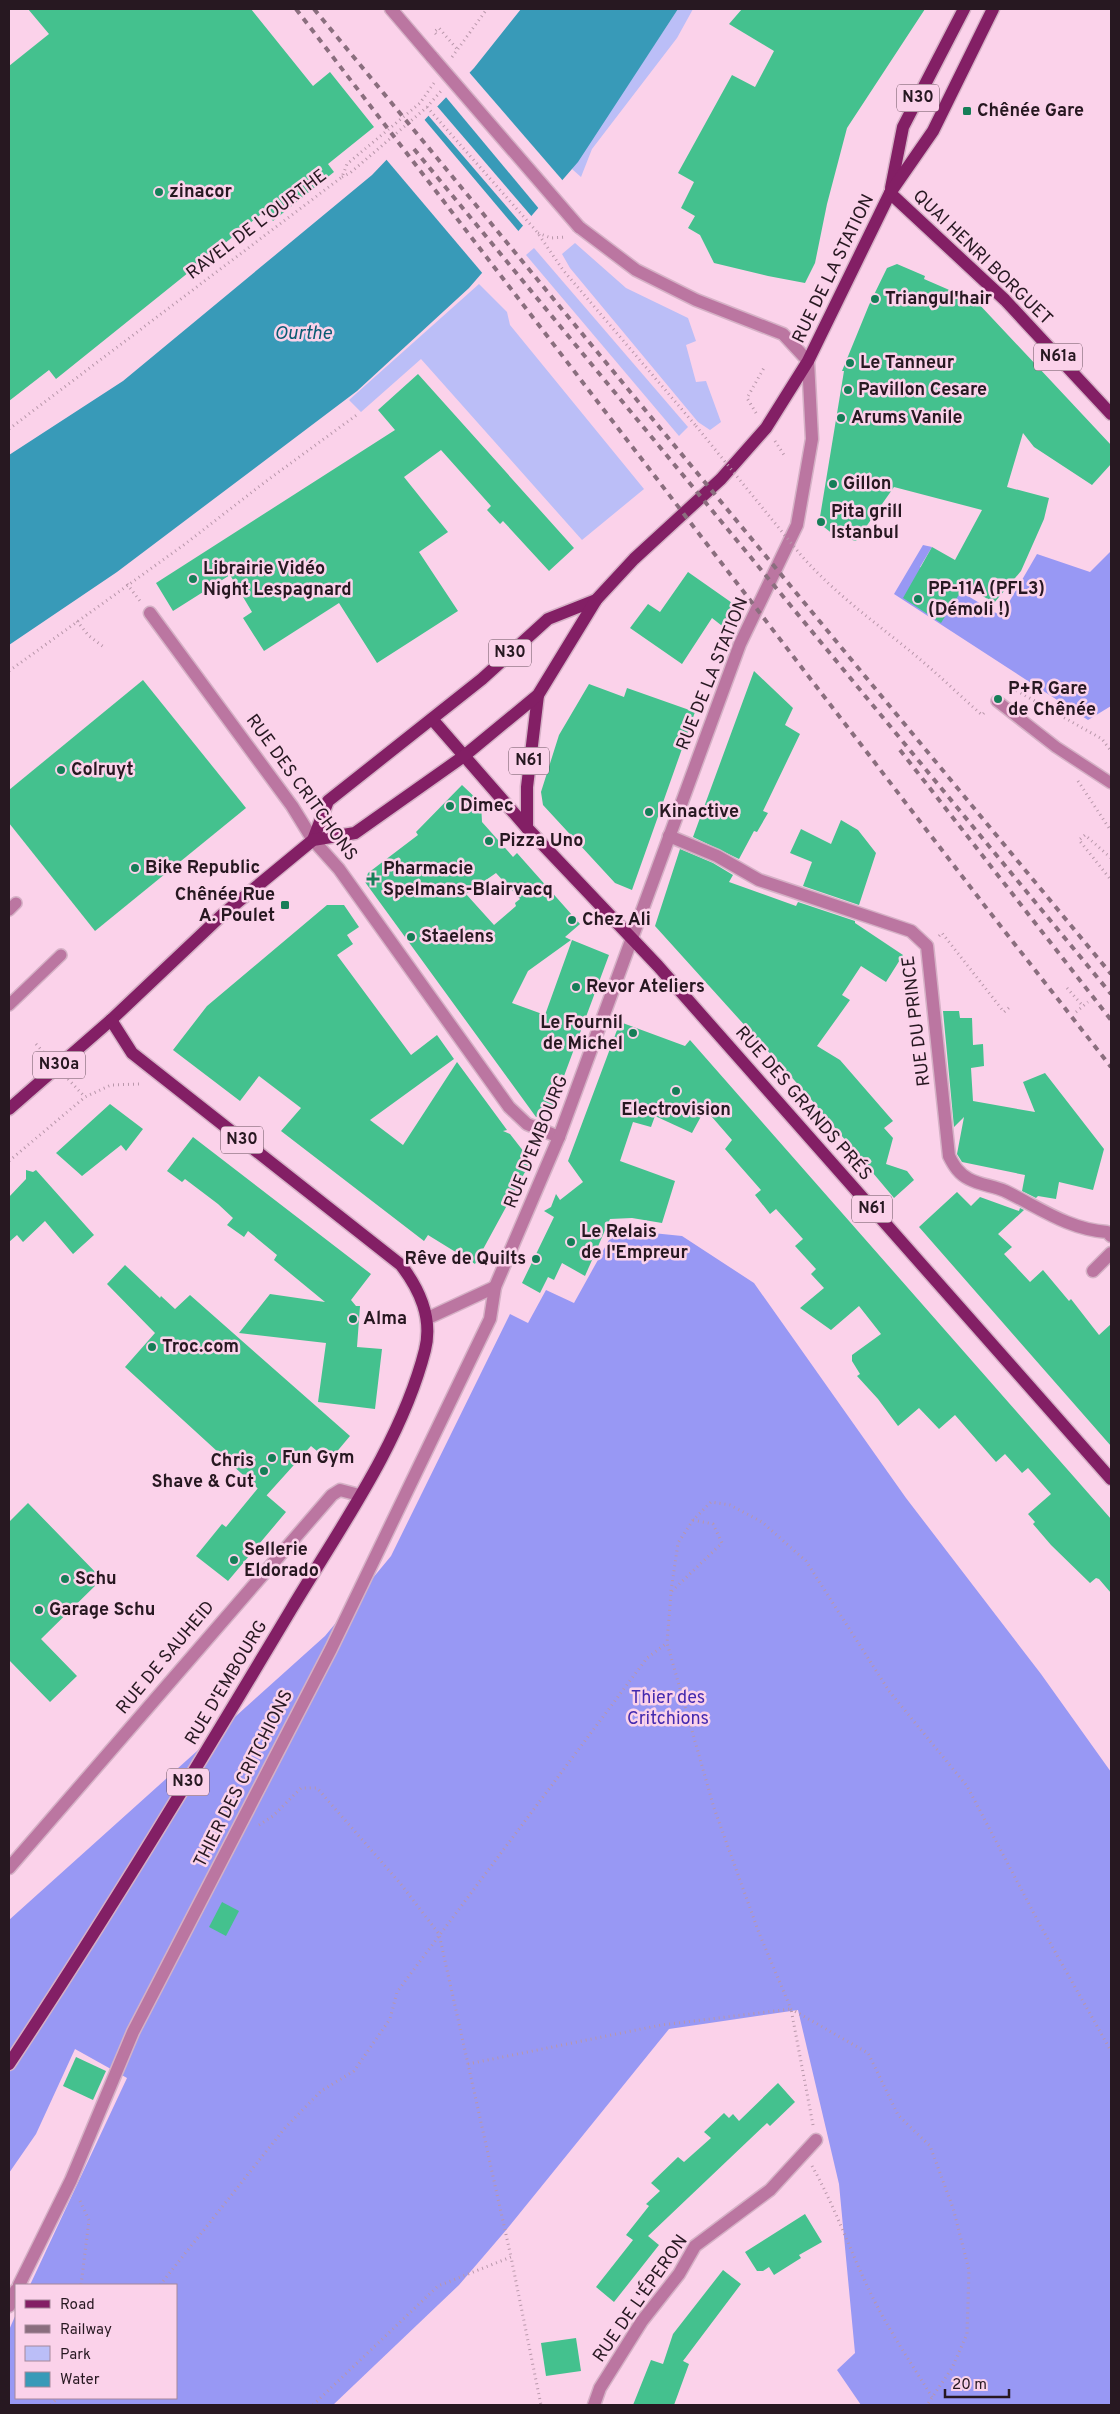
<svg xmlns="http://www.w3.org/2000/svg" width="1120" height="2414" font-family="Overpass,sans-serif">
	<rect width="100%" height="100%" fill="#fbd2ea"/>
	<g fill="#bbbef7">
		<path d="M678 9H693L677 38 592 149 581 177 572 169Z"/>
		<path d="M575 243 626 288 688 318 696 341 686 345 696 382 706 381 721 422 710 430 698 422 570 268 562 254Z"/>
		<path d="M534 248 688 427 679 436 526 255Z"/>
		<path d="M479 284 507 312 510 325 644 489 582 540 421 359 361 412 349 400Z"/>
	</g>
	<g fill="#9898f4">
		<path d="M923 545 932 547 920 567 1001 616 1037 554 1090 572 1111 551V706L1088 720 894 594Z"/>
		<path d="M623 1230 682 1236 754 1283 906 1498 1041 1674 1111 1772V2405H861L837 2370 855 2353 839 2184 798 2010 669 2029 507 2229 459 2285 333 2405H9V2330L16 2314V2398H176V2285H30L127 2078 75 2049 36 2134 9 2173V1920L325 1636 391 1556 510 1314 528 1323 546 1290 574 1303 609 1240Z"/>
	</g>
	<path fill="#389ab8" d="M521 9H678L578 162 469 288 357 391 117 572 9 645V455L123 381 372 175 474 68Z"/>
	<g fill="#fbd2ea">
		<path d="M468 71 564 182 540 210 445 96Z"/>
		<path d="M436 105 533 218 525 228 427 114Z"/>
		<path d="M423 118 520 233 484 275 385 158Z"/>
	</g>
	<g fill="#44c18e" fill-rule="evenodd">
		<path d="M28 9H251L313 86 330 72 374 127 328 164 334 172 273 221 265 211 56 379 49 370 9 401V66L49 34Z"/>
		<path d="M742 9H925L847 128 827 204 815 263 805 283 768 276 714 263 700 235 688 228 695 216 681 208 694 182 678 173 732 75 755 87 774 51 729 24Z"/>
		<path d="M897 264 925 276 924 279 977 302 1111 445V464L1092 485 1034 447 1023 433 1007 487 1049 498 1044 519 1021 571 994 603 965 585 941 623 903 598 932 547 955 560 982 510 894 487 856 541 834 535 819 523 844 371H842L869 305 887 268Z"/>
		<path d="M418 374 574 548 549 571 503 521 500 524 487 510 491 506 441 450 404 477 448 532 419 552 458 611 377 663 339 603 264 651 243 618 252 612 230 575 173 611 156 583 395 430 378 410Z"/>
		<path d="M688 572 735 605 726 629 712 618 682 664 630 628 648 604 660 612Z"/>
		<path d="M754 671 793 708 785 725 800 734 763 811 768 813 757 832 754 831 739 859 693 837Z"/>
		<path d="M143 680 246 808 95 931 9 823V790Z"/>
		<path d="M589 684 624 697 627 688 695 712 632 890 615 883 543 805 541 792 559 735Z"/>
		<path d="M462 785 481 803 482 822 513 857 517 853 580 924 565 937 571 940 528 971 512 1003 545 1015 572 940 609 955 551 1111 536 1117 365 882 368 873 418 835 416 832ZM496 873 520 899 515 903 516 906 494 925 466 894Z"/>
		<path d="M841 820 858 830 876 853 859 905 803 886 812 862 790 853 801 829 831 844Z"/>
		<path d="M680 849 713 863 733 875 729 882 796 906 798 902 855 921V923L903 955 886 982 861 966 842 995 850 1000 817 1046 840 1060 893 1121 884 1128 893 1138 886 1164 907 1171 914 1180 894 1198 804 1091 655 926Z"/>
		<path d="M327 905H344L359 927 347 935 353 944 337 955 411 1055 437 1035 454 1059 370 1120 403 1145 457 1062 507 1130 503 1131 510 1134 531 1161 475 1264 428 1235 424 1241 281 1131 301 1108 259 1076 240 1101 173 1050 207 1006Z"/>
		<path d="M943 1011H959L960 1018H972L973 1045 983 1044 984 1066 971 1068 973 1101 1035 1112 1023 1082 1045 1073 1104 1149 1093 1190 1059 1182 1056 1199 1038 1196 1036 1198 1022 1191 1025 1175 962 1162 957 1154 964 1117 954 1127Z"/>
		<path d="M620 1022 685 1046 690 1040 1111 1519V1593L1099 1579 1096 1578 1090 1583 1051 1545 1033 1524 1035 1522 1028 1514 1051 1494 1028 1468 1022 1473 1005 1454 996 1462 955 1415 939 1429 919 1408 898 1426 878 1399 857 1376 860 1374 852 1361V1355L881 1334 859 1306 831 1330 800 1308 824 1288 811 1274 816 1269 795 1246 803 1239 776 1209 770 1214 755 1195 761 1190 725 1149 732 1140 705 1109 692 1133 655 1116 651 1127 633 1122 620 1161 675 1181 662 1223 632 1218 610 1219 585 1276 562 1263 554 1280 548 1277 540 1293 522 1283 554 1217 544 1211 551 1207 556 1194 560 1200 583 1182 568 1161Z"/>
		<path d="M110 1104 143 1129 126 1151 121 1145 82 1176 56 1153Z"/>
		<path d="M193 1137 371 1274 351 1300 356 1306H360L357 1347 382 1349 375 1409 318 1402 326 1343 239 1333 270 1294 325 1302 274 1260 277 1255 248 1231 244 1237 227 1225 233 1218 218 1204 185 1179 182 1182 167 1171Z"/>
		<path d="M26 1170 33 1172 36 1170 94 1235 73 1254 45 1221 23 1242 17 1235 9 1242V1197L26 1179Z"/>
		<path d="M957 1192 971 1206 980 1197 1019 1211 1020 1208 1024 1210 998 1234 1012 1247 1004 1254 1030 1282 1043 1270 1069 1301 1071 1299 1099 1335 1111 1324V1446L919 1227Z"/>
		<path d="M125 1265 160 1298 161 1296 175 1309 190 1295 350 1436 329 1461 311 1446 266 1496 125 1367 155 1333 107 1284Z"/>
		<path d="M258 1488 286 1512 228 1581 196 1556 222 1524 226 1527Z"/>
		<path d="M28 1503 102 1579 41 1639 77 1676 50 1702 9 1660V1522Z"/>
		<path d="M222 1902 239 1911 226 1936 209 1927Z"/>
		<path d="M76 2057 106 2071 93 2100 63 2086Z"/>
		<path d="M778 2083 795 2102 770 2126 767 2123 648 2236 659 2245 614 2302 596 2287 633 2240 626 2235 649 2206 646 2204 660 2191 651 2183 678 2157 684 2162 711 2138 704 2132 724 2113 729 2118 733 2114 739 2121Z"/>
		<path d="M805 2214 822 2242 799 2255 801 2258 774 2275 769 2267 763 2271H757L745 2252Z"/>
		<path d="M723 2270 741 2284 683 2361 689 2364 674 2405H633L651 2360 663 2364 673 2334Z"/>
		<path d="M576 2338 581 2371 546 2376 541 2343Z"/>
	</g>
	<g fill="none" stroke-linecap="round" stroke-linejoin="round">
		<g stroke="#d5b1c6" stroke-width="14">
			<g id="service">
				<path d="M997 701 1056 747 1111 783"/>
				<path d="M9 910 16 903"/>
				<path d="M9 1005 61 955"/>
			</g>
		</g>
		<g stroke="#d5b1c6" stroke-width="15">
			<g id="minor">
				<path d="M391 9 432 57"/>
				<path d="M150 613 292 806 313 840 339 869 509 1107 527 1124 559 1137"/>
				<path d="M669 836 717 856 759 880 911 931 927 946 949 1156C954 1166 959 1174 969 1179 980 1185 994 1186 1005 1191 1040 1208 1068 1229 1107 1232L1111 1236"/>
				<path d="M1093 1271 1111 1253"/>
				<path d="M428 1318 495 1287"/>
				<path d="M9 1868 332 1495 340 1490 359 1495"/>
				<path d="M19 2285 71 2180 133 2032 331 1649 490 1319 495 1287 559 1137 740 644 797 525 812 439 808 361 783 334 696 300 636 270 579 227"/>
				<path d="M9 2306 16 2290"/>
				<path d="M594 2405 600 2388 642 2321 679 2274 695 2246 770 2190 816 2140"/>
			</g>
		</g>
		<g stroke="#d5b1c6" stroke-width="15">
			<g id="primary">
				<path d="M891 188 903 127 964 9"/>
				<path d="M890 193 1005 300 1111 414"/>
				<path d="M432 719 527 828 658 966 1111 1479"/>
				<path d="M527 828V787L538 695"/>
				<path d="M313 840 328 801 482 679 548 619 596 600"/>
				<path d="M9 1109 111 1020 222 915 313 840 355 833 464 756 538 695 596 600 634 559 721 479 766 428 808 361 890 193 933 131 993 9"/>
				<path d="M9 2064C108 1915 200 1762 292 1608 340 1528 402 1441 425 1350 433 1318 420 1290 401 1265L151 1068 132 1053 111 1020"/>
			</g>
		</g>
		<g stroke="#b897aa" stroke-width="3" stroke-dasharray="1 4" stroke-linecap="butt">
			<path d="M436 34 434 32 439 28 457 49"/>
			<path d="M452 57 487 9"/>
			<path d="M427 107 537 232 563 270 696 426"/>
			<path d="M342 177 350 173 427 107 441 91"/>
			<path d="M538 233 551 238 565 237"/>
			<path d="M756 413 747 398 765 366"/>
			<path d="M9 429 342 177 347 164 420 103 434 83"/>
			<path d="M775 441 784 455"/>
			<path d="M800 554C833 592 872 620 910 651 935 671 958 694 982 715L986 711"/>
			<path d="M127 584 140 601"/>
			<path d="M77 621 88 635 105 648"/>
			<path d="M9 671 185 544 265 482 358 414"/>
			<path d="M1008 689 1010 687 1102 739 1111 751"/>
			<path d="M1078 781 1111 831"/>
			<path d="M1111 858 1085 835 1079 840 1111 880"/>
			<path d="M939 936 942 933 1004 1012 1011 1006"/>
			<path d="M1067 988 1083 1006"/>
			<path d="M1076 1012 1088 1002"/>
			<path d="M36 1044 46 1055"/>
			<path d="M68 1079 85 1097"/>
			<path d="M9 1161 85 1097 111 1085 139 1084"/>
			<path d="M693 1520 713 1524 722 1543 671 1592 667 1643 714 1808 759 1933 791 2009 868 2053 898 2115 930 2146 953 2208 969 2270 967 2334 952 2368 927 2405"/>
			<path d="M671 1591 678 1543 693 1520 711 1502 730 1505 762 1522 806 1561 889 1691 967 1786 1040 1925 1111 2051"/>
			<path d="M259 1825 273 1816 301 1788H317L400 1883 439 1934 511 2257"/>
			<path d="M468 2064 661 2025 791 2009 813 2125"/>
			<path d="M812 2166C837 2210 852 2257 875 2302 892 2335 913 2366 932 2397"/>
			<path d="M80 2201 89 2220 81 2285"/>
			<path d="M160 2285 284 2129 321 2091 354 2071 390 2019 397 1992 647 1658 667 1643"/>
			<path d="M51 2405 57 2398"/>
			<path d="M313 2405 438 2286 511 2257 541 2405"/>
		</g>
		<use href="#service" stroke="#bb76a1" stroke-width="11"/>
		<use href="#minor" stroke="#bb76a1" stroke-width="12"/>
		<use href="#primary" stroke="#831f65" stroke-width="12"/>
		<g stroke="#8a6e7e" stroke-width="4" stroke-dasharray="6 6" stroke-linecap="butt">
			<path d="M296 9 988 910 1111 1067"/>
			<path d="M314 9 1111 974"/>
			<path d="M414 149 1111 994"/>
			<path d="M900 750 1111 1020"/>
		</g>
		<g stroke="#d5b1c6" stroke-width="15" stroke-linecap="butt">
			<path id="minor-bridge" d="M432 57 579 227"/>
		</g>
		<path stroke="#b897aa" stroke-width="3" stroke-dasharray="1 4" stroke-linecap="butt" d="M696 426 800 554"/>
		<use href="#minor-bridge" stroke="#bb76a1" stroke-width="12"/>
	</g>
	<g fill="#167e58" stroke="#fbd2ea" stroke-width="2">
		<rect x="962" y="106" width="10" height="10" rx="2.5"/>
		<circle cx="159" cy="192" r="5"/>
		<circle cx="875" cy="299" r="5"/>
		<circle cx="850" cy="363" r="5"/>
		<circle cx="848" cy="390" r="5"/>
		<circle cx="841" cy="418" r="5"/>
		<circle cx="833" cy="484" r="5"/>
		<circle cx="821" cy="522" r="5"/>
		<circle cx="193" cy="579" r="5"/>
		<circle cx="918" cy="599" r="5"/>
		<circle cx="998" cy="699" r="5"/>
		<circle cx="61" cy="770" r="5"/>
		<circle cx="450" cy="806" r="5"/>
		<circle cx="649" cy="812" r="5"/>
		<circle cx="489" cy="841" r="5"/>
		<circle cx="135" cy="868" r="5"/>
		<path d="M370.5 871.5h5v5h5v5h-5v5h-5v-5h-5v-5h5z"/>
		<rect x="280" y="900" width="10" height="10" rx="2.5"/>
		<circle cx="572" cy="920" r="5"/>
		<circle cx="411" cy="937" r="5"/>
		<circle cx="576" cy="987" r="5"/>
		<circle cx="633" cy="1033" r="5"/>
		<circle cx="676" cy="1091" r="5"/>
		<circle cx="571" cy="1242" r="5"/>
		<circle cx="536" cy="1259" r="5"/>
		<circle cx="353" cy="1319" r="5"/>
		<circle cx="152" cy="1347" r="5"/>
		<circle cx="272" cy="1458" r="5"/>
		<circle cx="264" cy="1471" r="5"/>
		<circle cx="234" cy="1560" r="5"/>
		<circle cx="65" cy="1579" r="5"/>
		<circle cx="39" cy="1610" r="5"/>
	</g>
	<g text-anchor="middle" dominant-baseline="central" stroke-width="5" stroke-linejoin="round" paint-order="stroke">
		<g fill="#fbd2ea" stroke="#67505d" stroke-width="1">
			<rect x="897" y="84.5" width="42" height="27" rx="4"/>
			<rect x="1034" y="343.5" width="48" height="27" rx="4"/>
			<rect x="489" y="639.5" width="42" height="27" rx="4"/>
			<rect x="509" y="747.5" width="40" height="27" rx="4"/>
			<rect x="33" y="1051.5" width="52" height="27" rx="4"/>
			<rect x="221" y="1126.5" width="42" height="27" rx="4"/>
			<rect x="852" y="1195.5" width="40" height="27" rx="4"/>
			<rect x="167" y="1768.5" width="42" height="27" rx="4"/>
		</g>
		<g font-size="16" font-weight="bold" fill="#271821">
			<text x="918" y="98">N30</text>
			<text x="1058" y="357">N61a</text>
			<text x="510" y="653">N30</text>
			<text x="529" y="761">N61</text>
			<text x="59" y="1065">N30a</text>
			<text x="242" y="1140">N30</text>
			<text x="872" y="1209">N61</text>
			<text x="188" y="1782">N30</text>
		</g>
		<g font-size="18" font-weight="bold" fill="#271821" stroke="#fbd2ea" text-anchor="start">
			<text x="977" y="111">Chênée Gare</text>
			<text x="169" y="192">zinacor</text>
			<text x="885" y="299">Triangul'hair</text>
			<text x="860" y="363">Le Tanneur</text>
			<text x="858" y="390">Pavillon Cesare</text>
			<text x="851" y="418">Arums Vanile</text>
			<text x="843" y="484">Gillon</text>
			<text x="831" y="512">Pita grill<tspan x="831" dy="21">Istanbul</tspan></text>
			<text x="203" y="569">Librairie Vidéo<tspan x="203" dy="21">Night Lespagnard</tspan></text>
			<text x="928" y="589">PP-11A (PFL3)<tspan x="928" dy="21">(Démoli !)</tspan></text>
			<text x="1008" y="689">P+R Gare<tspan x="1008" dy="21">de Chênée</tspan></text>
			<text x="71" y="770">Colruyt</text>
			<text x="460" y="806">Dimec</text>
			<text x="659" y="812">Kinactive</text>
			<text x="499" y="841">Pizza Uno</text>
			<text x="145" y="868">Bike Republic</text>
			<text x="383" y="869">Pharmacie<tspan x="383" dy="21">Spelmans-Blairvacq</tspan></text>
			<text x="275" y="895" text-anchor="end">Chênée Rue<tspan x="275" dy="21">A. Poulet</tspan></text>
			<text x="582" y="920">Chez Ali</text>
			<text x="421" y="937">Staelens</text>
			<text x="586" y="987">Revor Ateliers</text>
			<text x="623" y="1023" text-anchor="end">Le Fournil<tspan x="623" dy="21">de Michel</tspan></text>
			<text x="676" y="1110" text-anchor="middle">Electrovision</text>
			<text x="581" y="1232">Le Relais<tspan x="581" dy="21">de l'Empreur</tspan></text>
			<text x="526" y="1259" text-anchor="end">Rêve de Quilts</text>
			<text x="363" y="1319">Alma</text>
			<text x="162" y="1347">Troc.com</text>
			<text x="282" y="1458">Fun Gym</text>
			<text x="254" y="1461" text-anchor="end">Chris<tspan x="254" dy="21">Shave &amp; Cut</tspan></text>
			<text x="244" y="1550">Sellerie<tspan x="244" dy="21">Eldorado</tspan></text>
			<text x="75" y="1579">Schu</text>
			<text x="49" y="1610">Garage Schu</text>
		</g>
		<g font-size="18" fill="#271821" stroke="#fbd2ea">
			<text transform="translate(257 225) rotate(-37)">RAVEL DE L'OURTHE</text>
			<text transform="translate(982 258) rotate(44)">QUAI HENRI BORGUET</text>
			<text transform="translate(834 269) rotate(-64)">RUE DE LA STATION</text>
			<text transform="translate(713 674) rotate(-68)">RUE DE LA STATION</text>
			<text transform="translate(301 788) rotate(54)">RUE DES CRITCHONS</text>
			<text transform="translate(917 1021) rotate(-97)">RUE DU PRINCE</text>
			<text transform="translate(803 1104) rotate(49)">RUE DES GRANDS PRÉS</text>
			<text transform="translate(537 1142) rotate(-68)">RUE D'EMBOURG</text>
			<text transform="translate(166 1658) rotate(-50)">RUE DE SAUHEID</text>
			<text transform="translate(227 1683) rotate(-59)">RUE D'EMBOURG</text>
			<text transform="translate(244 1779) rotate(-63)">THIER DES CRITCHIONS</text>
			<text transform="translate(641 2299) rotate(-55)">RUE DE L'ÉPERON</text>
		</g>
		<g font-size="18" fill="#442aaf" stroke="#fbd2ea">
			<text x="668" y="1698">Thier des<tspan x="668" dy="21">Critchions</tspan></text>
		</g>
		<g font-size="19" font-style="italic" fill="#0a5b72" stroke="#fbd2ea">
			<text x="303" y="334">Ourthe</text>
		</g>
	</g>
	<rect width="1120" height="2414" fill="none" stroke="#271821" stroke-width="20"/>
	<rect x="15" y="2284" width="162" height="115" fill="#fbd2ea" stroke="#a6889a"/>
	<rect x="25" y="2300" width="25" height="8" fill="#831f65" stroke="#a6889a"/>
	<text x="60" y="2309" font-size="15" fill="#271821">Road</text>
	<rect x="25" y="2325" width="25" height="8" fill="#8a6e7e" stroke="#a6889a"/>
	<text x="60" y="2334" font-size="15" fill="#271821">Railway</text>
	<rect x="25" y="2346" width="25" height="15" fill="#bbbef7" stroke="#a6889a"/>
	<text x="60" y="2359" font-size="15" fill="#271821">Park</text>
	<rect x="25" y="2372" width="25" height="15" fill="#389ab8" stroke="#a6889a"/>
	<text x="60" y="2384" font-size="15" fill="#271821">Water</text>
	<path d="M945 2389v8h64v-8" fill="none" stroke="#271821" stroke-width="2.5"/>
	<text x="952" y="2389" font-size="15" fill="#271821" stroke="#fbd2ea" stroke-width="4" paint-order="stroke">20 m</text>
</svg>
